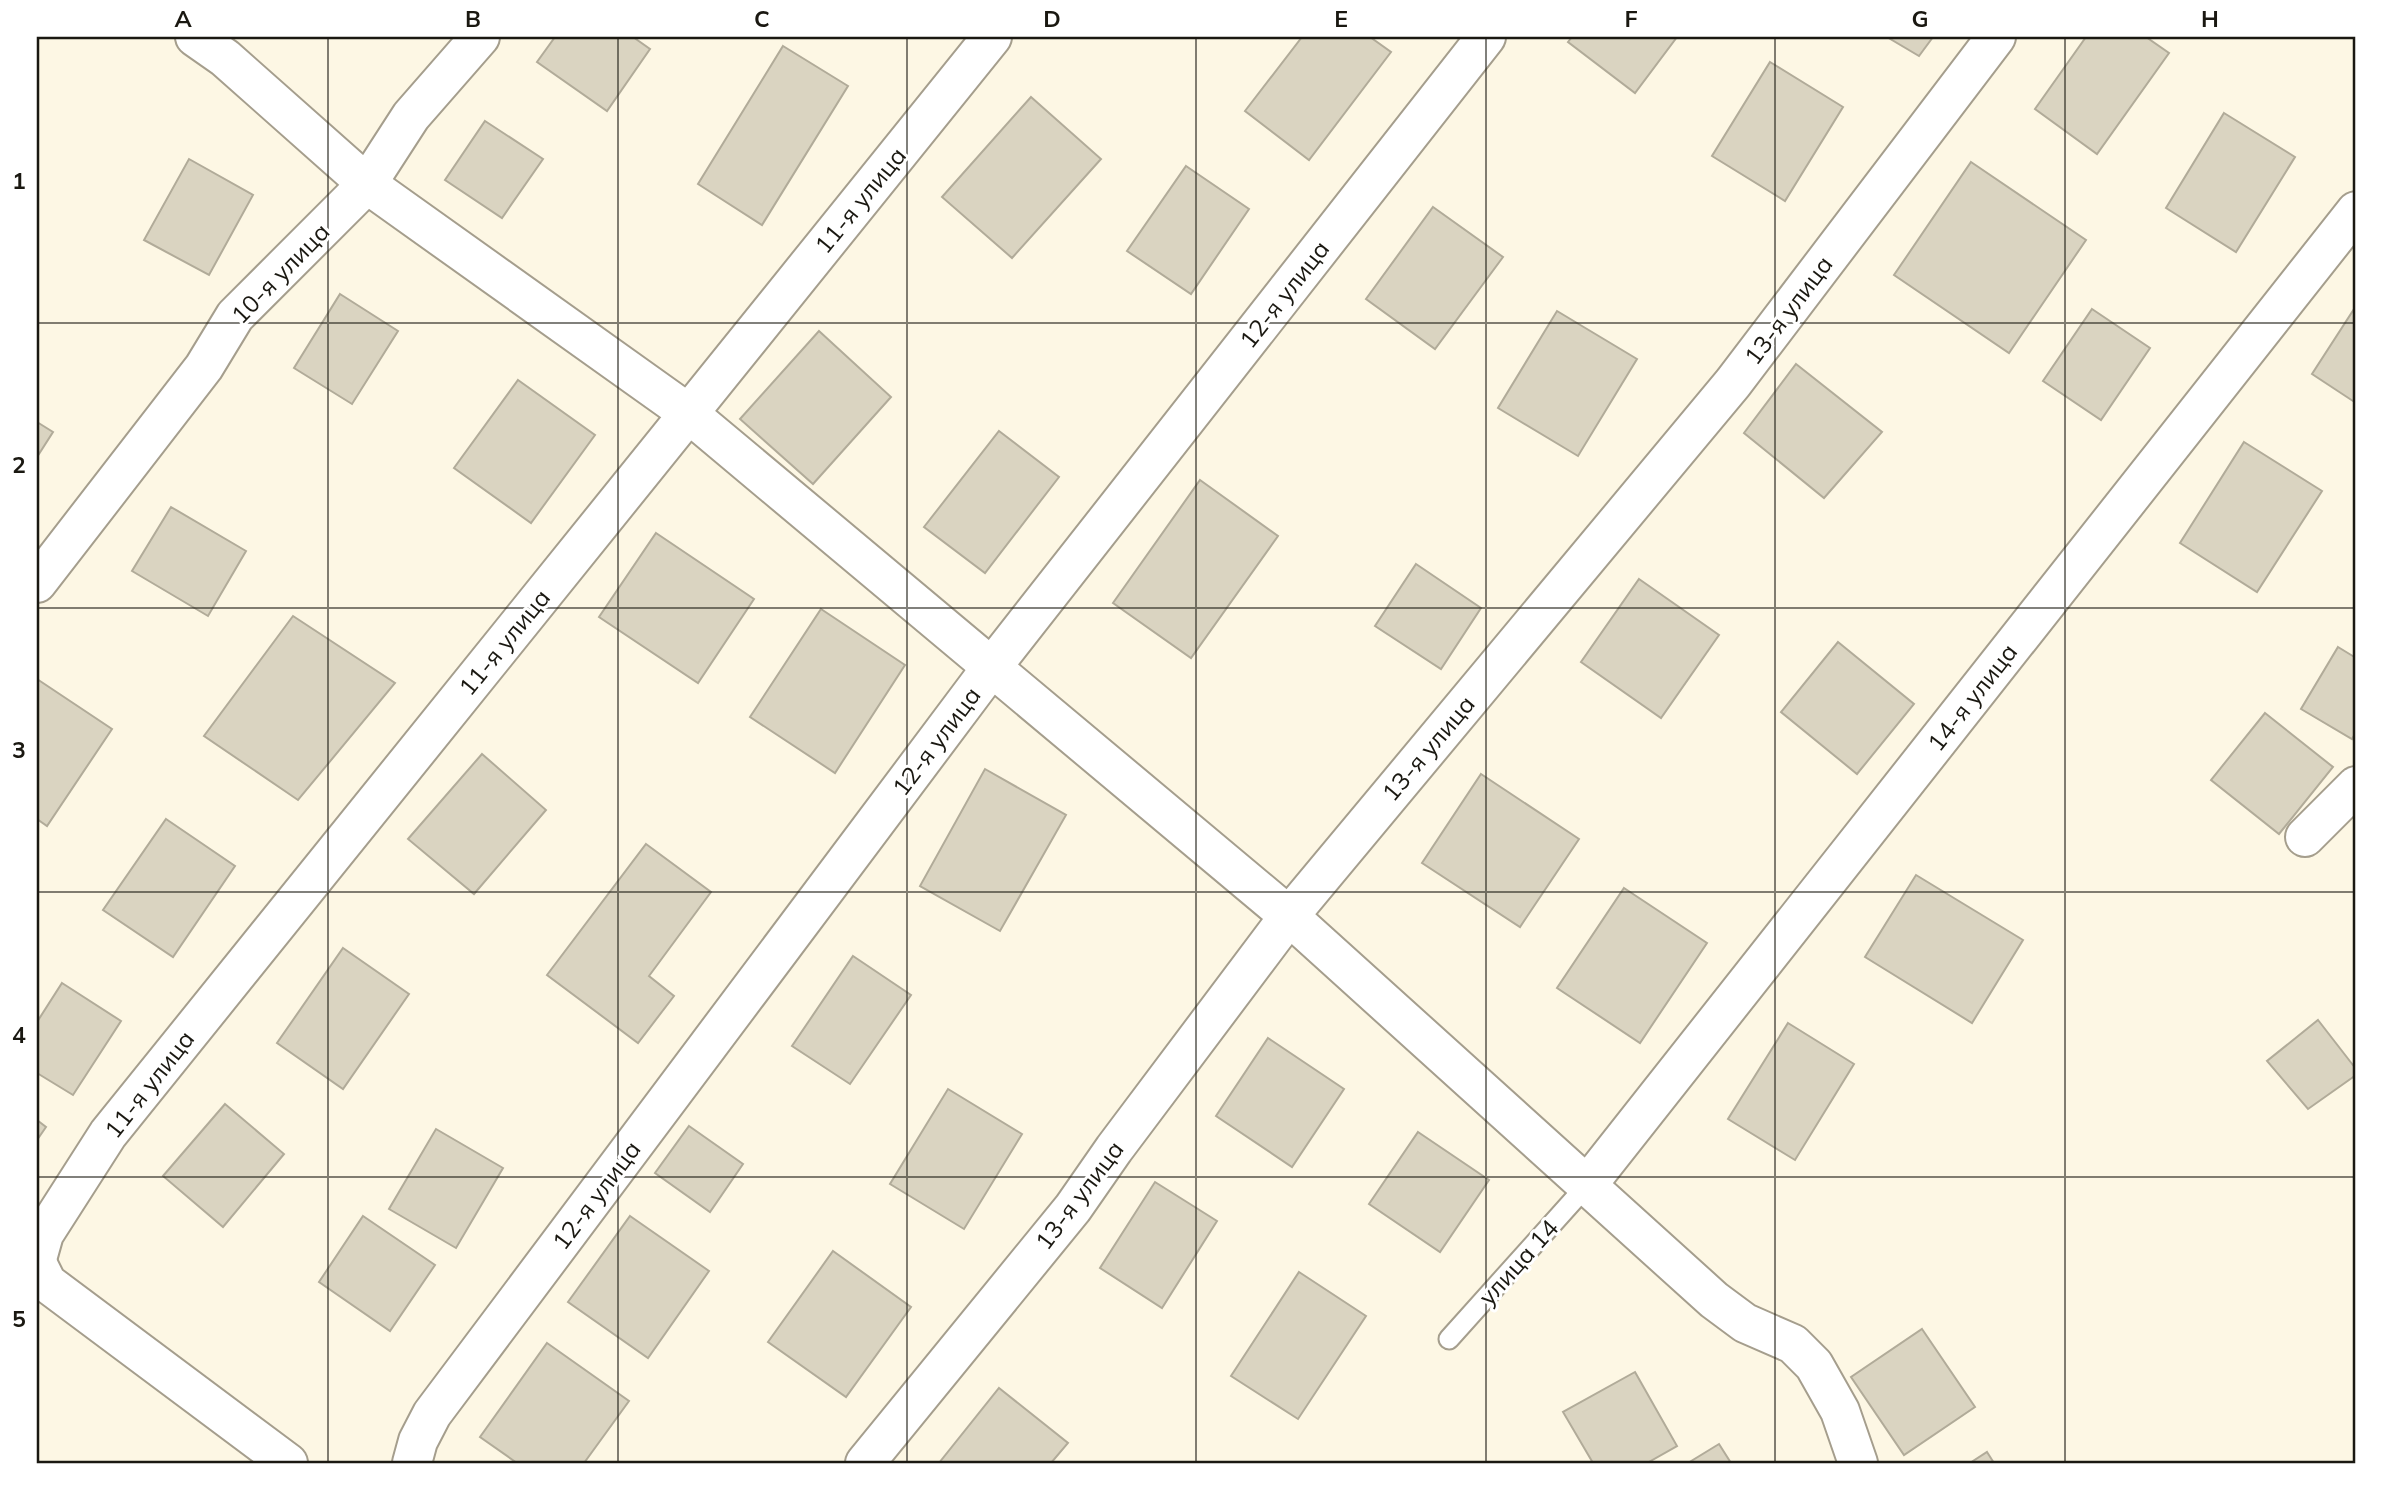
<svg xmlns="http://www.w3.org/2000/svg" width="2393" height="1500" font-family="Mulish,sans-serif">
	<rect width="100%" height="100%" fill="#fdf7e4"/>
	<g fill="#dad4c1" stroke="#b1ab99" stroke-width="2">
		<path d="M555 37H633L650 49 607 111 537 62Z"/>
		<path d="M1302 37H1370L1391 52 1309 160 1245 111Z"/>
		<path d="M1572 37H1677L1635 93 1568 42Z"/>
		<path d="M1887 37H1933L1919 56Z"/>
		<path d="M2086 37H2146L2169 53 2097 154 2035 109Z"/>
		<path d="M783 46 848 86 762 225 698 184Z"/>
		<path d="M1770 62 1843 107 1785 201 1712 156Z"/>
		<path d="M1031 97 1101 159 1012 258 942 197Z"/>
		<path d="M2224 113 2295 157 2236 252 2166 208Z"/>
		<path d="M485 121 543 159 502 218 445 180Z"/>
		<path d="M189 159 253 195 209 275 144 240Z"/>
		<path d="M1971 162 2086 240 2009 353 1894 275Z"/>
		<path d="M1186 166 1249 209 1191 294 1127 251Z"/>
		<path d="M1433 207 1503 257 1435 349 1366 299Z"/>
		<path d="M340 294 398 331 352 404 294 368Z"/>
		<path d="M2356 306V403L2312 374Z"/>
		<path d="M2092 309 2150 348 2101 420 2043 381Z"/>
		<path d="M1557 311 1637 359 1578 456 1498 408Z"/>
		<path d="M819 331 891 397 813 484 740 419Z"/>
		<path d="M1796 364 1882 432 1824 498 1744 433Z"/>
		<path d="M518 380 595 435 531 523 454 468Z"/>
		<path d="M37 422 53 432 37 457Z"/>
		<path d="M999 431 1059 477 985 573 924 527Z"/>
		<path d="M2244 442 2322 491 2257 592 2180 543Z"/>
		<path d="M1200 480 1278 536 1191 658 1113 603Z"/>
		<path d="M171 507 246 551 208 616 132 571Z"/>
		<path d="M656 533 754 599 698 683 599 617Z"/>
		<path d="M1416 564 1481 608 1441 669 1375 626Z"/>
		<path d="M1639 579 1719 635 1661 718 1581 662Z"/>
		<path d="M821 609 905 665 835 773 750 717Z"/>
		<path d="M293 616 395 683 298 800 204 736Z"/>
		<path d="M1838 642 1914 704 1857 774 1781 712Z"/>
		<path d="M2338 647 2356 658V732L2352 739 2301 709Z"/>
		<path d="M37 679 112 729 47 826 37 819Z"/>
		<path d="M2265 713 2333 767 2279 834 2211 780Z"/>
		<path d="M482 754 546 810 474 894 408 839Z"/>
		<path d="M985 769 1066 815 1000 931 920 886Z"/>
		<path d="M1481 774 1579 839 1520 927 1422 863Z"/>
		<path d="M166 819 235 866 173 957 103 910Z"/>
		<path d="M646 844 711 892 649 976 674 996 638 1043 547 975Z"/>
		<path d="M1916 875 2023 940 1972 1023 1865 957Z"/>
		<path d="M1624 888 1707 943 1640 1043 1557 988Z"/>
		<path d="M343 948 409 994 343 1089 277 1043Z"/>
		<path d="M853 956 911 995 850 1084 792 1046Z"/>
		<path d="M62 983 121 1021 73 1095 37 1073V1022Z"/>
		<path d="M2318 1020 2356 1069V1075L2308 1109 2267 1061Z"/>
		<path d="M1788 1023 1854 1064 1795 1160 1728 1119Z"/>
		<path d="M1268 1038 1344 1089 1292 1167 1216 1116Z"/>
		<path d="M948 1089 1022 1134 964 1229 890 1184Z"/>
		<path d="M225 1104 284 1154 223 1227 163 1176Z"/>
		<path d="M37 1120 46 1127 37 1140Z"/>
		<path d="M689 1126 743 1164 710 1212 655 1173Z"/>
		<path d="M436 1129 503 1168 456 1248 389 1209Z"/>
		<path d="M1418 1132 1489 1180 1440 1252 1369 1204Z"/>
		<path d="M1155 1182 1217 1221 1162 1308 1100 1268Z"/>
		<path d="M363 1216 435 1265 390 1331 319 1282Z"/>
		<path d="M630 1216 709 1271 648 1358 568 1302Z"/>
		<path d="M833 1251 911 1307 846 1397 768 1342Z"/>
		<path d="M1299 1272 1366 1316 1298 1419 1231 1376Z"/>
		<path d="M1922 1329 1975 1407 1904 1455 1851 1377Z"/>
		<path d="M547 1343 629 1401 584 1463H517L480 1437Z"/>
		<path d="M1635 1372 1677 1446 1647 1463H1593L1563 1412Z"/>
		<path d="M999 1388 1068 1443 1051 1463H939Z"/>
		<path d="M1719 1444 1731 1463H1688Z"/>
		<path d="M1987 1452 1994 1463H1970Z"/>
	</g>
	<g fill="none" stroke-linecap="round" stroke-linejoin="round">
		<g stroke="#a59e8d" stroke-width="23">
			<path id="lane" d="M1449 1339 1588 1184"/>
		</g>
		<g stroke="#a59e8d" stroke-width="42">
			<g id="street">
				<path d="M195 37 225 58 367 184 688 413 1289 916 1714 1300 1745 1323 1793 1344 1814 1365 1840 1411 1858 1463"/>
				<path d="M37 583 204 367 235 316 367 184 411 116 480 37"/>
				<path d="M2305 837 2356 786"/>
				<path d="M1588 1184 2356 211"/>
				<path d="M37 1259 44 1234 108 1134 992 37"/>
				<path d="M37 1263 47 1283 288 1463"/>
				<path d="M412 1463 418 1441 432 1414 991 668 1486 37"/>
				<path d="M865 1463 1073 1208 1114 1149 1289 916 1733 383 1996 37"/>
			</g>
		</g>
		<use href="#lane" stroke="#fff" stroke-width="19"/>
		<use href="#street" stroke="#fff" stroke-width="38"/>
	</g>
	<path fill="none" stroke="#1a1811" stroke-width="2" stroke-opacity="0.55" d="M328 37V1463M618 37V1463M907 37V1463M1196 37V1463M1486 37V1463M1775 37V1463M2065 37V1463M37 323H2356M37 608H2356M37 892H2356M37 1177H2356"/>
	<g text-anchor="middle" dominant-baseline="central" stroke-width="6" stroke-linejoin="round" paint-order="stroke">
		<g font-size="24" fill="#1a1811" stroke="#fff">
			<text transform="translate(860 200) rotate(-51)">11-я улица</text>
			<text transform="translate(280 273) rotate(-46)">10-я улица</text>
			<text transform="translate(1284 294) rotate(-52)">12-я улица</text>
			<text transform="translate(1788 310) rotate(-53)">13-я улица</text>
			<text transform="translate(504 642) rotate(-51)">11-я улица</text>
			<text transform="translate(1972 697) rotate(-52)">14-я улица</text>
			<text transform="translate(936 741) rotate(-53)">12-я улица</text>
			<text transform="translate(1428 748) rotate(-50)">13-я улица</text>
			<text transform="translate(149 1084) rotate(-52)">11-я улица</text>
			<text transform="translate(596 1195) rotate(-53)">12-я улица</text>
			<text transform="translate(1079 1195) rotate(-53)">13-я улица</text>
			<text transform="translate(1518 1262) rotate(-48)">улица 14</text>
		</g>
	</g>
	<rect width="2393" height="1500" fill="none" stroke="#ffffff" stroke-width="77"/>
	<rect x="38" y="38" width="2316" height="1424" fill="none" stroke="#1a1811" stroke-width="2.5"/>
	<g font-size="23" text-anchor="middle" font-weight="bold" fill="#1a1811">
		<text x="183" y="27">A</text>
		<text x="473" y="27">B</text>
		<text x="762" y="27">C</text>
		<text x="1052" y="27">D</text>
		<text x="1341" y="27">E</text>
		<text x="1631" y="27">F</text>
		<text x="1920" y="27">G</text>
		<text x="2210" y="27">H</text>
		<text x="19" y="189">1</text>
		<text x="19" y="473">2</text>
		<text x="19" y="758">3</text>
		<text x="19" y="1043">4</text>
		<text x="19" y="1327">5</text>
	</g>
</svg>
